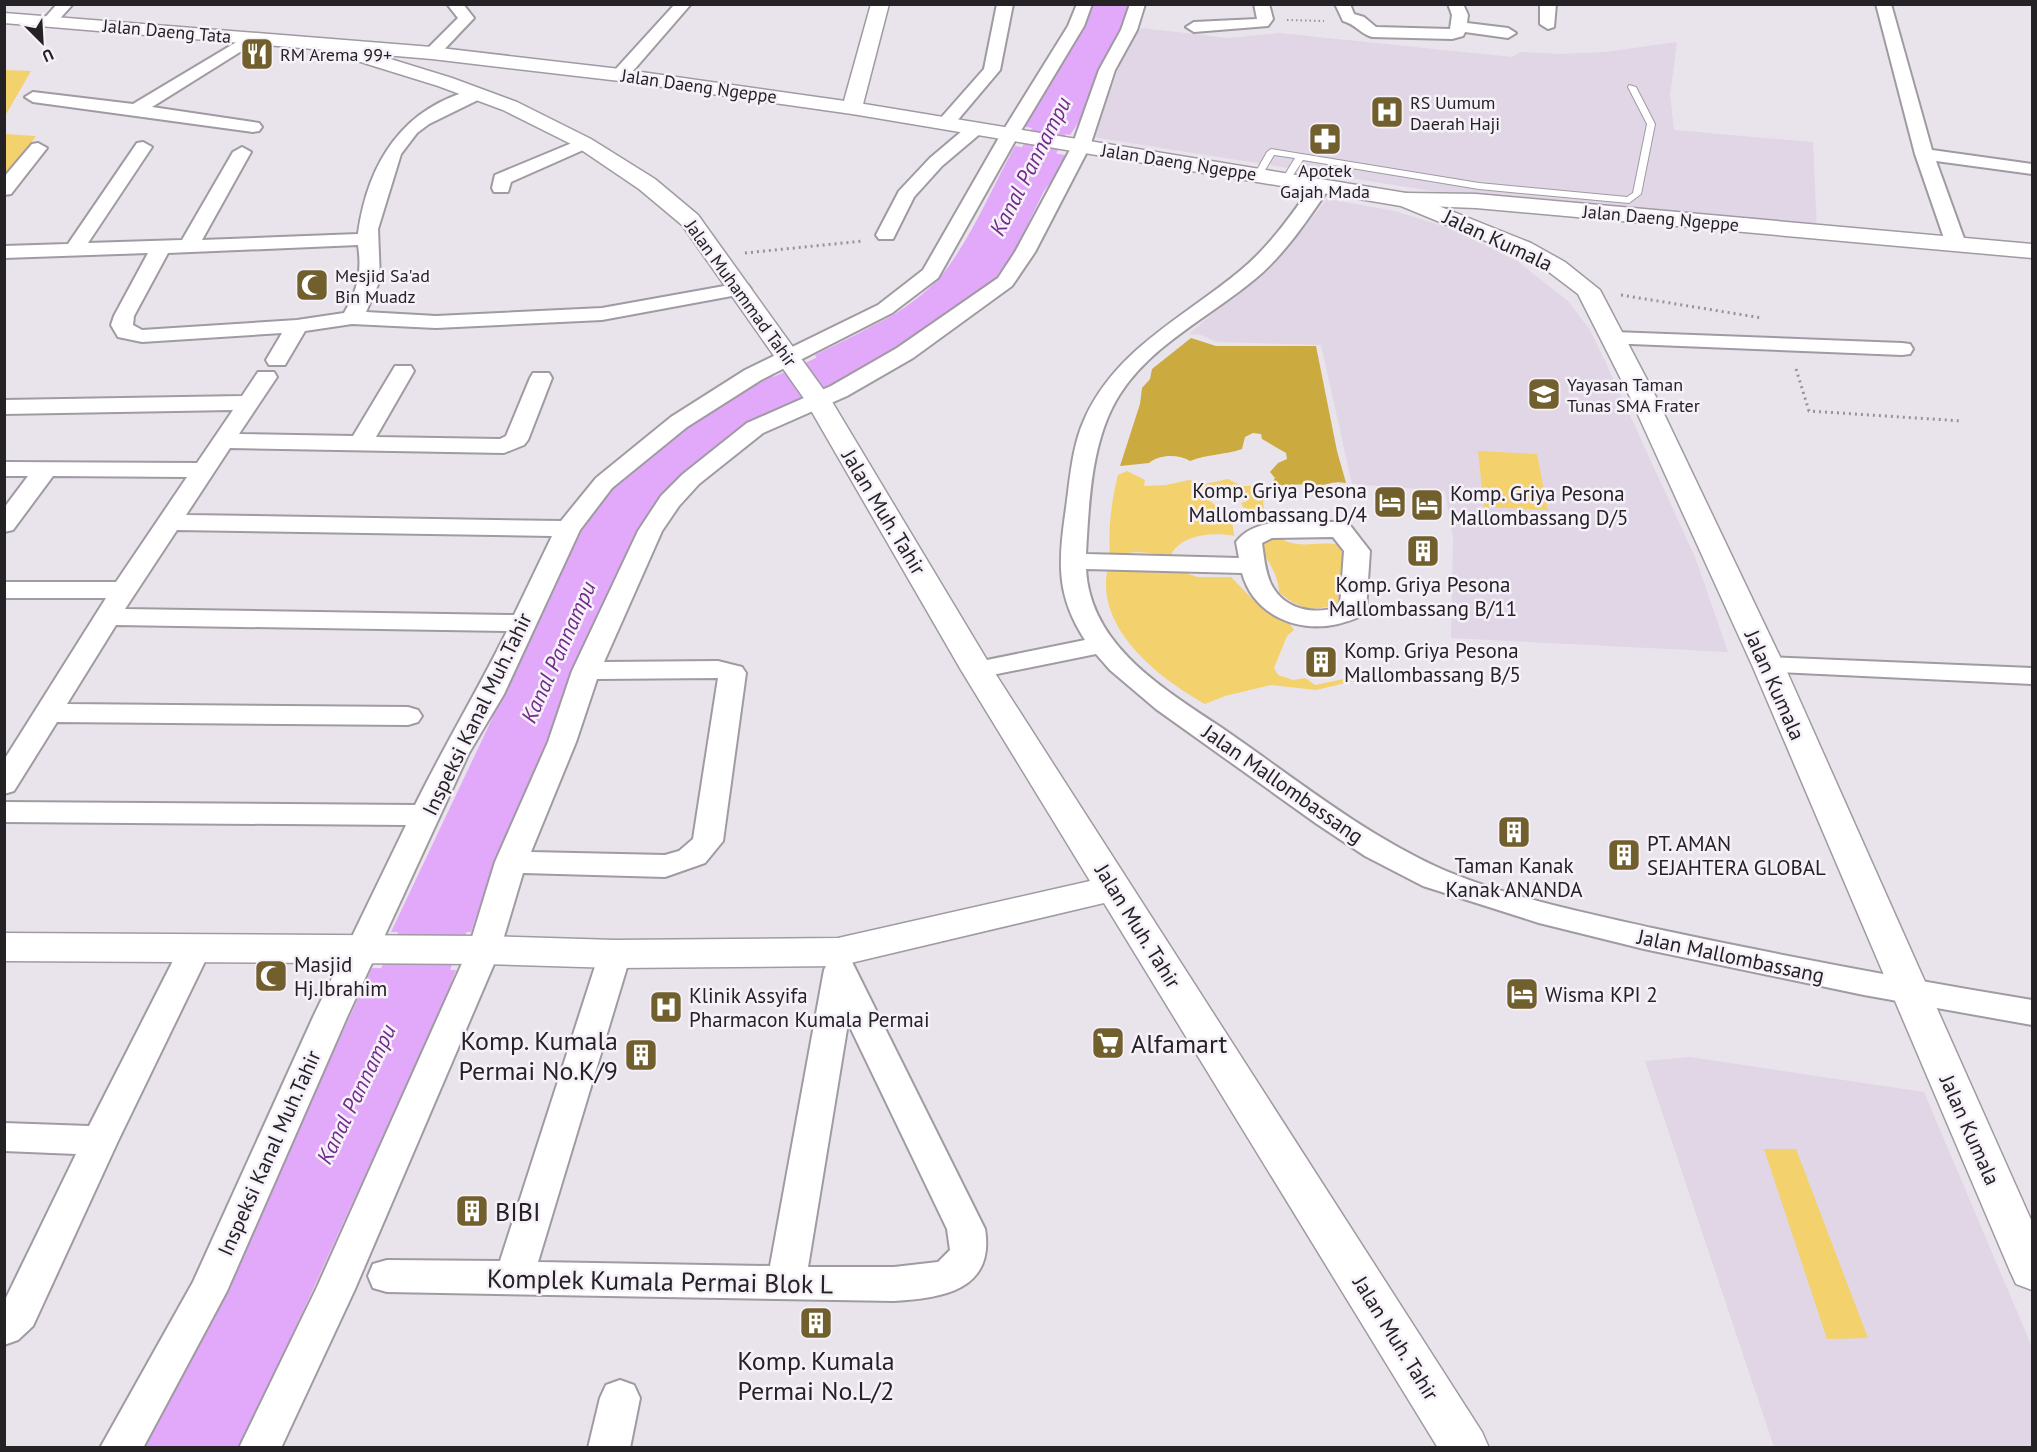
<svg xmlns="http://www.w3.org/2000/svg" width="2037" height="1452" font-family="'PT Sans',sans-serif">
	<rect width="100%" height="100%" fill="#e9e3ec"/>
	<g fill="#e0d6e5">
		<path d="M1142 28 1228 38 1279 33 1512 57 1520 52 1561 54 1605 52 1677 42 1670 95 1674 130 1813 142 1817 231 1463 196 1093 137 1128 43Z"/>
		<path d="M1327 199 1395 211 1449 228 1517 261 1568 301 1590 330 1605 361 1695 557 1728 652 1451 638 1453 538 1445 491 1352 484 1321 345 1217 342 1201 335 1189 334 1287 249Z"/>
		<path d="M1690 1057 1924 1092 2032 1347V1447H1774L1645 1061Z"/>
	</g>
	<g fill="#f3d16c">
		<path d="M5 70 31 71 5 116 4 70Z"/>
		<path d="M5 134 36 136 5 179Z"/>
		<path d="M1478 451 1537 454 1548 510 1484 507Z"/>
		<path d="M1127 471 1145 480 1144 486 1166 485 1189 480 1205 484 1228 479 1242 486H1259L1256 496 1263 498 1264 514 1275 515 1269 522C1260 521 1252 521 1247 513L1250 510 1243 507 1241 503 1247 501 1244 497 1214 495 1206 498 1232 518 1234 536C1214 532 1181 534 1171 555 1146 554 1135 548 1110 558 1108 530 1111 502 1118 475Z"/>
		<path d="M1282 539C1301 550 1319 540 1339 545L1344 559 1338 599 1341 604C1311 611 1303 612 1279 592 1279 580 1271 563 1263 554V546L1268 540Z"/>
		<path d="M1113 569H1185L1188 574 1198 577H1231L1264 611 1290 624 1294 630 1287 636 1274 668 1278 675 1293 680 1305 678 1315 685 1377 672 1383 671 1384 674 1316 690 1271 685 1225 696 1205 704C1160 679 1097 630 1107 572Z"/>
		<path d="M1764 1149H1796L1868 1338 1827 1339Z"/>
	</g>
	<path fill="#cbaa40" d="M1191 338 1216 346H1316L1337 451 1346 483C1332 480 1326 486 1318 485 1303 483 1288 486 1271 485L1275 478 1270 472 1278 463 1287 459 1286 453 1262 439 1261 434 1253 433 1245 437 1242 449C1225 455 1207 454 1190 461 1179 454 1159 454 1149 463L1120 466 1140 404 1142 388 1150 379 1152 369Z"/>
	<g fill="#e2a8fa">
		<path d="M1091 5 1136 6 1080 120 1070 135 1021 126 1037 104Z"/>
		<path d="M1015 146 1070 156 1044 191 1014 252 992 283 902 347 872 360 834 383 815 355C860 332 917 310 948 267 975 230 993 186 1015 146Z"/>
		<path d="M773 376 793 404C743 429 699 456 661 497L484 894 471 932H391L584 525 617 478 711 408Z"/>
		<path d="M372 968 456 970 443 1004 267 1390 239 1447 137 1448 319 1084Z"/>
	</g>
	<g fill="none" stroke-linecap="round" stroke-linejoin="round">
		<g fill="#e2a8fa" fill-rule="evenodd">
			<path d="M1096 4H1128L1022 225 1016 234 1002 237 988 234 982 225Z"/>
			<path d="M897 316 913 320 919 329C894 366 795 400 753 425 744 431 736 440 726 443 714 447 707 445 695 442L688 432C712 397 793 371 832 350 854 338 872 322 897 316Z"/>
			<path d="M467 834 490 840 500 856 417 1045 407 1064 381 1072 355 1064 345 1045 434 856 444 840Z"/>
		</g>
		<g stroke="#a09aa2" stroke-width="2">
			<path id="lane" d="M1629 85 1636 87 1655 124 1641 194 1629 203 1479 189 1303 160 1288 183 1285 184 1281 181 1295 158 1274 155 1261 177 1254 175 1267 152 1271 149 1479 183 1627 197 1633 193 1647 124 1628 87Z"/>
		</g>
		<g stroke="#a09aa2" stroke-width="4">
			<g id="street">
				<path d="M57 4H73L55 24H45L42 21Z"/>
				<path d="M447 4H463L474 18 438 56H426L424 53 426 50 458 18Z"/>
				<path d="M675 4H691L626 79H614L612 75 614 71Z"/>
				<path d="M997 4H1013L1000 70 951 128H939L936 124 939 120 984 69Z"/>
				<path d="M1077 4H1092L1084 26 1019 134 938 278 892 313 761 380 687 427 612 488 580 530 504 694 469 753 348 1015 227 1291 143 1448H100L193 1282 314 1015 406 825 4 822V802L415 805C444 746 478 690 507 631L116 625 67 704 408 707 418 710 422 716 418 722 408 725 57 722 14 791 4 794V760L106 598H4V582H116L187 477 53 476 13 530 4 532V508L28 476H4V462L197 463 233 410 4 414V400L242 396 258 372H274L277 377 239 434 353 436 395 366H411L414 371 376 437 500 439 506 436 530 378 533 373H549L552 378 528 440 524 445 504 453 230 448 186 515 561 521 596 478 671 417 745 370 878 305 923 270 1001 134 1068 26ZM177 530 552 536 514 615 125 609Z"/>
				<path d="M1130 4H1145L1137 30 1115 70 1090 146 1035 252 1012 286 913 358 847 396 763 433 699 484 679 506 662 531 604 662 718 661 742 667 746 673 723 841 705 863 665 877 523 873 500 950 355 1289 281 1448H239L317 1287 468 950 495 862 548 742 572 671 638 531 661 496 683 474 747 423 831 386 897 348 998 278 1015 252 1072 146 1099 70 1121 30ZM718 678 693 839 679 851 665 855 531 852 576 742 597 679Z"/>
				<path d="M1254 4H1269L1273 19 1268 26 1194 32 1186 27 1194 22 1257 19Z"/>
				<path d="M1335 4H1350L1354 14 1364 17 1376 27 1450 29 1452 15 1448 4H1463L1468 15 1467 23 1508 28 1516 33 1508 38 1465 32 1463 36 1452 39 1372 37C1361 34 1355 24 1343 21Z"/>
				<path d="M1540 4H1556L1554 27 1548 29 1540 24Z"/>
				<path d="M1876 4H1891L1932 150 2032 164V174L1936 161 1966 244 1963 248 1956 250 1946 244 1915 154Z"/>
				<path d="M250 34 256 36 258 39 256 42 152 107 253 122 259 123 262 127 259 131 253 132 33 102 25 97 33 92 133 104Z"/>
				<path d="M476 89 482 90 484 94 482 98 429 124 417 133 401 154 378 229 380 280 366 312 436 316 602 308 741 283 748 285 751 289 748 293 602 320 436 328 352 324 305 331 285 365H269L266 360 282 333 142 342 118 337 111 325 114 316 148 253 4 258V246L68 244 137 143 143 142 152 147 88 243 182 240 233 152 242 147 251 152 202 240 358 234C368 162 403 107 476 89ZM358 245C362 272 358 289 344 313L297 320 142 330 133 325 134 316 168 253Z"/>
				<path d="M975 124 981 125 984 129 981 133 942 166 914 197 893 239H879L876 235 899 191 930 158 969 125Z"/>
				<path d="M584 138 593 143 590 147 511 182 508 192H494L492 188 495 175Z"/>
				<path d="M38 143 47 148 11 194 4 195V177L32 144Z"/>
				<path d="M1321 181 1330 187C1308 219 1286 253 1255 279 1211 316 1152 344 1120 394 1091 439 1089 502 1086 554L1239 558 1236 542C1256 514 1309 522 1340 522L1349 524 1370 551 1366 610C1360 619 1348 621 1338 624 1298 633 1254 616 1242 573L1086 569C1090 646 1164 689 1222 728 1292 776 1359 831 1437 867 1499 895 1585 913 1652 928 1778 955 1905 979 2032 1000V1025L1864 995 1644 949 1539 923 1423 886 1365 856 1317 824 1156 709 1110 670 1096 654 977 678 967 676 963 670 967 664 1085 640C1057 597 1058 564 1065 515 1070 483 1071 448 1085 418 1117 348 1185 317 1241 270 1271 245 1292 214 1314 183ZM1333 537 1344 551 1340 606C1315 616 1284 610 1271 584 1265 571 1264 557 1262 543L1272 538Z"/>
				<path d="M1614 332 1902 343 1910 344 1913 349 1910 354 1902 355 1606 343 1603 338 1606 333Z"/>
				<path d="M1768 657 2032 668V684L1758 671 1754 665 1758 659Z"/>
				<path d="M195 937 207 941 211 949 118 1141 33 1326 18 1340 4 1345V1302L76 1154 4 1151V1123L89 1126 179 949 183 941Z"/>
				<path d="M615 942 627 946 631 954 538 1262 770 1266 824 970 828 962 840 958 852 962 856 970 985 1229C995 1290 943 1298 894 1301L387 1292 373 1288 368 1276 373 1264 387 1260 500 1261 599 954 603 946ZM848 1023 947 1229 950 1250 938 1262 894 1267H808Z"/>
				<path d="M620 1380 634 1385 640 1398 630 1448H588L600 1398 606 1385Z"/>
			</g>
		</g>
		<g stroke="#a09aa2" stroke-width="3">
			<g id="secondary">
				<path d="M871 4H889L862 108 859 112H845L842 108Z"/>
				<path d="M329 40 452 78 517 102 591 139 655 179 698 215 831 400 993 670 1482 1432 1489 1448H1438L1104 903 838 966 615 968 484 964 4 961V933L484 936 615 940 838 938 1090 881 961 670 805 400 682 225 639 189 577 147 503 110 438 86 322 50 320 46 322 42Z"/>
				<path d="M1406 193 1476 194 2032 244V258L1476 208 1398 205 1395 200 1398 195Z"/>
			</g>
		</g>
		<g stroke="#a09aa2" stroke-width="3">
			<path id="primary" d="M4 13 432 47 620 69 852 102 1406 193 1531 243 1565 262 1600 290 1655 395 1784 665 2032 1222V1290L2016 1284 2010 1271 1752 665 1629 395 1578 294 1549 272 1515 253 1401 206 852 114 620 81 432 59 4 23Z"/>
		</g>
		<path stroke="#979399" stroke-width="2" stroke-dasharray="1.5 3" stroke-linecap="butt" d="M1287 20 1324 21"/>
		<g stroke="#979399" stroke-width="3" stroke-dasharray="2 4" stroke-linecap="butt">
			<path d="M745 253 863 241"/>
			<path d="M1621 295 1762 318"/>
			<path d="M1796 369 1809 411 1962 421"/>
		</g>
		<use href="#lane" fill="#fff" fill-rule="evenodd"/>
		<use href="#street" fill="#fff" fill-rule="evenodd"/>
		<use href="#secondary" fill="#fff" fill-rule="evenodd"/>
		<use href="#primary" fill="#fff" fill-rule="evenodd"/>
	</g>
	<defs>
		<g id="restaurant-square" transform="scale(1.725)"><rect x="-9" y="-9" width="18" height="18" rx="4" fill="#71602e" stroke="#f6f0f9"/><path d="M-5-6h1v4h1v-4h1v4h1v-4h1v5L-1.5 .5V6h-2V.5L-5-1ZM5-6V6H3V1.5H1.5Q1.5-4 5-6Z" fill="#fff"/></g>
		<g id="hospital-square" transform="scale(1.725)"><rect x="-9" y="-9" width="18" height="18" rx="4" fill="#71602e" stroke="#f6f0f9"/><path d="M-5-5h3v3.5h4V-5h3V5h-3V1.5h-4V5h-3Z" fill="#fff"/></g>
		<g id="pharmacy-square" transform="scale(1.725)"><rect x="-9" y="-9" width="18" height="18" rx="4" fill="#71602e" stroke="#f6f0f9"/><path d="M-2-6h4v4h4v4h-4v4h-4v-4h-4v-4h4Z" fill="#fff"/></g>
		<g id="mosque-square" transform="scale(1.725)"><rect x="-9" y="-9" width="18" height="18" rx="4" fill="#71602e" stroke="#f6f0f9"/><path d="M3.5-4.9A6 6 0 1 0 3.5 4.9A5 5 0 1 1 3.5-4.9Z" fill="#fff"/></g>
		<g id="school-square" transform="scale(1.725)"><rect x="-9" y="-9" width="18" height="18" rx="4" fill="#71602e" stroke="#f6f0f9"/><path d="M0-5L7-2L0 1L-7-2ZM-4 1L0 2.5L4 1V4Q0 6-4 4Z" fill="#fff"/></g>
		<g id="hotel-square" transform="scale(1.725)"><rect x="-9" y="-9" width="18" height="18" rx="4" fill="#71602e" stroke="#f6f0f9"/><path d="M-6-4.5h1.5V1H6V5H4.5V3h-9V5H-6ZM-4 0a1.8 1.8 0 1 1 3.6 0ZM.5 0V-2.5h3Q6-2.5 6 0Z" fill="#fff"/></g>
		<g id="building-square" transform="scale(1.725)"><rect x="-9" y="-9" width="18" height="18" rx="4" fill="#71602e" stroke="#f6f0f9"/><path d="M-4-6H4V6H1V3H-1V6H-4ZM-2.5-4.3h1.7v1.8h-1.7ZM.8-4.3h1.7v1.8H.8ZM-2.5-1h1.7V.8h-1.7ZM.8-1h1.7V.8H.8Z" fill="#fff"/></g>
		<g id="supermarket-square" transform="scale(1.725)"><rect x="-9" y="-9" width="18" height="18" rx="4" fill="#71602e" stroke="#f6f0f9"/><path d="M-6-5.5h2.5l.6 2H6L4.5 2H-2.5L-4.4-4H-6ZM-1.5 3.2a1.3 1.3 0 1 0 .1 0ZM3 3.2a1.3 1.3 0 1 0 .1 0Z" fill="#fff"/></g>
	</defs>
	<g fill-rule="evenodd">
		<use href="#restaurant-square" x="257" y="54"/>
		<use href="#hospital-square" x="1387" y="112"/>
		<use href="#pharmacy-square" x="1325" y="139"/>
		<use href="#mosque-square" x="312" y="285"/>
		<use href="#school-square" x="1544" y="394"/>
		<use href="#hotel-square" x="1390" y="502"/>
		<use href="#hotel-square" x="1427" y="505"/>
		<use href="#building-square" x="1423" y="551"/>
		<use href="#building-square" x="1321" y="662"/>
		<use href="#building-square" x="1514" y="832"/>
		<use href="#building-square" x="1624" y="855"/>
		<use href="#mosque-square" x="271" y="976"/>
		<use href="#hotel-square" x="1522" y="994"/>
		<use href="#hospital-square" x="666" y="1007"/>
		<use href="#supermarket-square" x="1108" y="1043"/>
		<use href="#building-square" x="641" y="1055"/>
		<use href="#building-square" x="472" y="1211"/>
		<use href="#building-square" x="816" y="1323"/>
	</g>
	<g text-anchor="middle" dominant-baseline="central" stroke-width="5" stroke-linejoin="round" paint-order="stroke">
		<g font-size="18" fill="#242225" stroke="#f6f0f9">
			<text transform="translate(167 31) rotate(5)">Jalan Daeng Tata</text>
			<text transform="translate(699 86) rotate(8)">Jalan Daeng Ngeppe</text>
			<text transform="translate(1179 162) rotate(9)">Jalan Daeng Ngeppe</text>
			<text transform="translate(1661 218) rotate(5)">Jalan Daeng Ngeppe</text>
			<text transform="translate(741 293) rotate(54)">Jalan Muhammad Tahir</text>
		</g>
		<g font-size="18" fill="#242225" stroke="#f6f0f9" text-anchor="start">
			<text x="280" y="54">RM Arema 99+</text>
			<text x="1410" y="102">RS Uumum<tspan x="1410" dy="21">Daerah Haji</tspan></text>
			<text x="1325" y="170" text-anchor="middle">Apotek<tspan x="1325" dy="21">Gajah Mada</tspan></text>
			<text x="335" y="275">Mesjid Sa'ad<tspan x="335" dy="21">Bin Muadz</tspan></text>
			<text x="1567" y="384">Yayasan Taman<tspan x="1567" dy="21">Tunas SMA Frater</tspan></text>
		</g>
		<g font-size="21" fill="#242225" stroke="#f6f0f9">
			<text transform="translate(1498 240) rotate(25)">Jalan Kumala</text>
			<text transform="translate(884 512) rotate(59)">Jalan Muh. Tahir</text>
			<text transform="translate(1775 685) rotate(66)">Jalan Kumala</text>
			<text transform="translate(477 714) rotate(-64)">Inspeksi Kanal Muh.Tahir</text>
			<text transform="translate(1283 784) rotate(35)">Jalan Mallombassang</text>
			<text transform="translate(1138 926) rotate(58)">Jalan Muh. Tahir</text>
			<text transform="translate(1731 956) rotate(12)">Jalan Mallombassang</text>
			<text transform="translate(1970 1130) rotate(66)">Jalan Kumala</text>
			<text transform="translate(269 1153) rotate(-66)">Inspeksi Kanal Muh.Tahir</text>
			<text transform="translate(1396 1338) rotate(58)">Jalan Muh. Tahir</text>
		</g>
		<g font-size="21" fill="#242225" stroke="#f6f0f9" text-anchor="start">
			<text x="1367" y="490" text-anchor="end">Komp. Griya Pesona<tspan x="1367" dy="24">Mallombassang D/4</tspan></text>
			<text x="1450" y="493">Komp. Griya Pesona<tspan x="1450" dy="24">Mallombassang D/5</tspan></text>
			<text x="1423" y="584" text-anchor="middle">Komp. Griya Pesona<tspan x="1423" dy="24">Mallombassang B/11</tspan></text>
			<text x="1344" y="650">Komp. Griya Pesona<tspan x="1344" dy="24">Mallombassang B/5</tspan></text>
			<text x="1647" y="843">PT. AMAN<tspan x="1647" dy="24">SEJAHTERA GLOBAL</tspan></text>
			<text x="1514" y="865" text-anchor="middle">Taman Kanak<tspan x="1514" dy="24">Kanak ANANDA</tspan></text>
			<text x="294" y="964">Masjid<tspan x="294" dy="24">Hj.Ibrahim</tspan></text>
			<text x="1545" y="994">Wisma KPI 2</text>
			<text x="689" y="995">Klinik Assyifa<tspan x="689" dy="24">Pharmacon Kumala Permai</tspan></text>
		</g>
		<g font-size="22" font-style="italic" fill="#702b89" stroke="#f6f0f9">
			<text transform="translate(1030 166) rotate(-63)">Kanal Pannampu</text>
			<text transform="translate(558 652) rotate(-66)">Kanal Pannampu</text>
			<text transform="translate(356 1094) rotate(-64)">Kanal Pannampu</text>
		</g>
		<g font-size="26" fill="#242225" stroke="#f6f0f9" text-anchor="start">
			<text x="618" y="1040" text-anchor="end">Komp. Kumala<tspan x="618" dy="30">Permai No.K/9</tspan></text>
			<text x="1131" y="1043">Alfamart</text>
			<text x="495" y="1211">BIBI</text>
			<text x="816" y="1360" text-anchor="middle">Komp. Kumala<tspan x="816" dy="30">Permai No.L/2</tspan></text>
		</g>
		<g font-size="26" fill="#242225" stroke="#f6f0f9">
			<text transform="translate(660 1281) rotate(1)">Komplek Kumala Permai Blok L</text>
		</g>
	</g>
	<rect width="2037" height="1452" fill="none" stroke="#242225" stroke-width="12"/>
	<g transform="translate(42 42) rotate(156)" stroke="#f6f0f9" stroke-width="4.5" paint-order="stroke">
	<path d="M0-4.5L10 22L0 15L-10 22Z" fill="#242225"/>
	<text y="-9" font-size="16" font-weight="bold" text-anchor="middle" fill="#242225">U</text>
	</g>
</svg>
